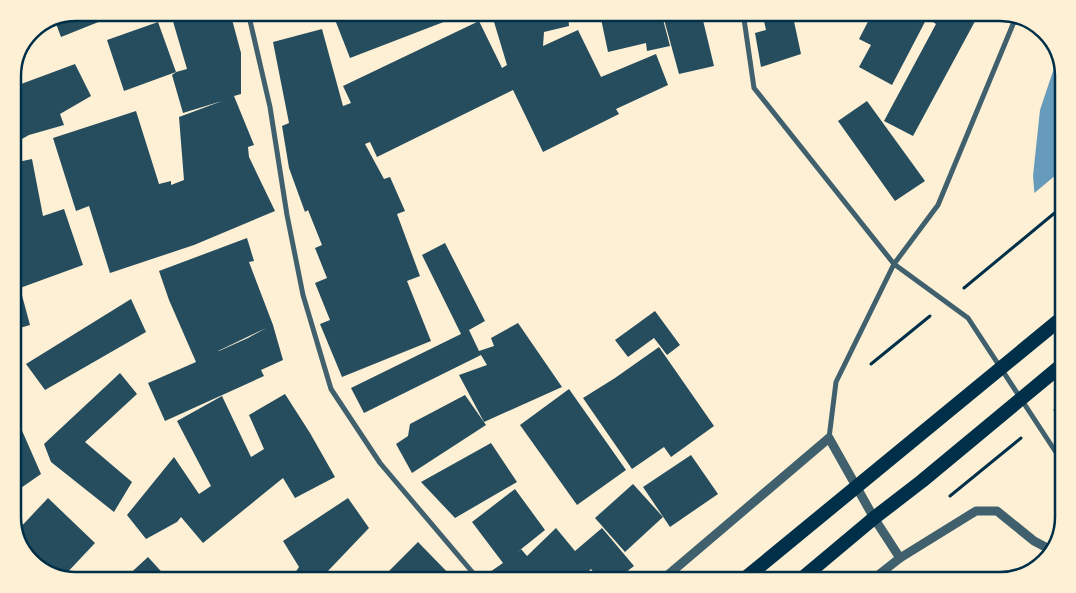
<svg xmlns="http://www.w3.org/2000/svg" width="1076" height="593" font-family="Commissioner,sans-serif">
	<rect width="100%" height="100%" fill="#fdf0d5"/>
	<path fill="#669bbc" d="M1058 56 1063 72V325L1038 237 1033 176 1040 110Z"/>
	<path fill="#fdf0d5" d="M1063 169V328L1061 326 1036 238 1032 195Z"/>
	<g fill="#264d5e" fill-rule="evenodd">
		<path d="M76 12H118L106 19 61 37 55 21Z"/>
		<path d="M156 12H230L241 53V94L234 96 254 145 248 147 249 157 275 211 194 245 110 273 89 206 76 211 53 138 136 111 159 184 171 181V185L184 180 179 117 222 101 183 113 172 75 176 72 187 69 172 18 158 22Z"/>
		<path d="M332 12H467V13L350 58Z"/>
		<path d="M491 12H568L569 26 544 32 543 46 578 30 601 77 656 54 668 85 616 109 619 114 543 152 513 90 377 157 370 142 365 144 384 179 390 177 405 211 397 214 420 276 407 281 431 341 342 377 320 324 330 320 315 283 327 278 315 248 322 245 308 210 305 212 289 168 282 126 289 123 273 42 322 29 343 106 351 103 343 86 479 21 502 68 507 65Z"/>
		<path d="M607 12H661L670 46 647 51 646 43 608 52 600 14Z"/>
		<path d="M662 12H701L714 66 679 74Z"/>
		<path d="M762 12H792L801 54 761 67 755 33 766 30Z"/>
		<path d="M873 12H980L913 136 884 121 936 24 927 18 892 85 859 67 871 45 859 39Z"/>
		<path d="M158 22 176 72 124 91 107 40Z"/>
		<path d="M75 64 91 96 60 114 64 125 29 135 13 144V87Z"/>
		<path d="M867 101 925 181 895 201 838 121Z"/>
		<path d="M32 159 43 216 64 209 83 265 20 288 30 325 13 330V163Z"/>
		<path d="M247 238 254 261 249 262 273 325 283 360 261 370 264 376 165 421 148 383 196 362 169 300 159 271ZM266 328 248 338 219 351H218Z"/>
		<path d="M445 243 485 321 469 330 479 351 494 346 491 338 518 323 562 387 484 422 459 375 487 365 481 355 364 413 351 388 461 334 422 255Z"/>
		<path d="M131 299 146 332 45 390 26 364Z"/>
		<path d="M655 311 680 345 667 355 654 338 628 357 615 340Z"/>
		<path d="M659 347 714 426 671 457 664 447 632 469 583 398 615 378Z"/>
		<path d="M120 373 137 394 85 442 132 482 114 512 51 462 44 444Z"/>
		<path d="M569 389 626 470 577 505 520 425Z"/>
		<path d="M285 394 310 433 335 477 295 498 283 478 203 543 181 517 177 522 146 539 127 515 174 457 199 494 211 486 177 421 222 396 251 457 264 449 249 415Z"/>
		<path d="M465 395 486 425 412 473 396 444 408 436 410 424Z"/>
		<path d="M13 410 41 474 18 490 13 482Z"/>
		<path d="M491 443 517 482 455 518 421 482Z"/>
		<path d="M691 455 718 494 670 527 643 487Z"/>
		<path d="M633 484 663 517 625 552 595 518Z"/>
		<path d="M515 489 545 530 515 554 521 549 527 556 556 528 575 551 602 528 634 566 616 580H600L591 569 579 580H492L487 574 503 563 472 522Z"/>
		<path d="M48 498 95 543 63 577 45 572 23 552 16 532Z"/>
		<path d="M348 498 369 528 327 572 339 580H290L299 567 283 541Z"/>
		<path d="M418 542 455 580H396L388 572Z"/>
		<path d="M148 557 169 580H123Z"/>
	</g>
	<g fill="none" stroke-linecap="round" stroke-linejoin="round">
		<g stroke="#003049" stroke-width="3">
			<path d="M964 288 1063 206"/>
			<path d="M871 364 930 316"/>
			<path d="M1055 410 1063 403"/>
			<path d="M950 496 1021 438"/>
		</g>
		<g stroke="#3f606c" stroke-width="5">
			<path d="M248 12 270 107 287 215 303 295 331 389 380 463 479 580"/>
			<path d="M743 12 754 88 894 264 836 382 829 438"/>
			<path d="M1016 17 938 205 894 264 968 318 1063 463"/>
		</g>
		<g stroke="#3f606c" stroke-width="9">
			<path d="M662 580 829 438 874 518 900 558"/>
			<path d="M872 580 900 558 976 511H997L1034 541 1053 551"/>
		</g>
		<g stroke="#003049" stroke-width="14">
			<path d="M743 580 1063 317"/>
			<path d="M800 580 874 518 922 481 1063 364"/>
		</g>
	</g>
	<path d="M0 0H1076V593H0ZM76 21H1000A55 55 0 0 1 1055 76V517A55 55 0 0 1 1000 572H76A55 55 0 0 1 21 517V76A55 55 0 0 1 76 21Z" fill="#fdf0d5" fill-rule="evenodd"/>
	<path fill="none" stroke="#003049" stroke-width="2.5" d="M76 21H1000A55 55 0 0 1 1055 76V517A55 55 0 0 1 1000 572H76A55 55 0 0 1 21 517V76A55 55 0 0 1 76 21Z"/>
</svg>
